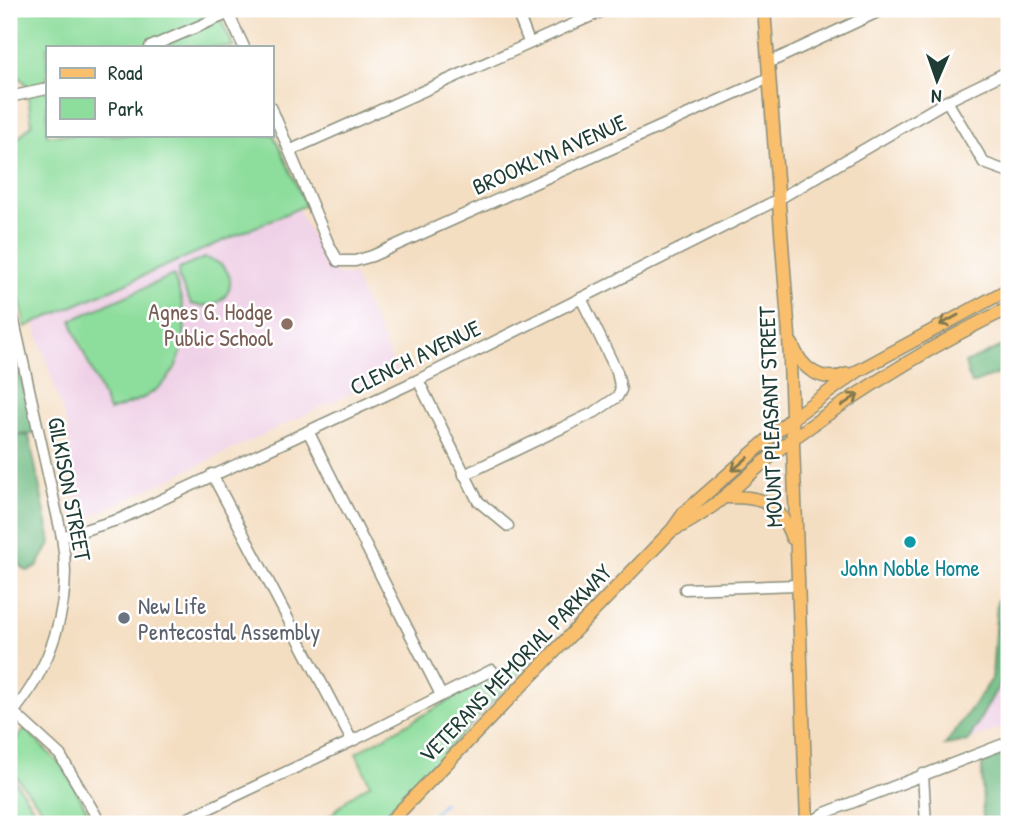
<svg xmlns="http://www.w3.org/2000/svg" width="1018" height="833" font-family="'Patrick Hand',sans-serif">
	<rect width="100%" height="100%" fill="#fff"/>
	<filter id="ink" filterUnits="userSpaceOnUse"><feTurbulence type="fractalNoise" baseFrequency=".0143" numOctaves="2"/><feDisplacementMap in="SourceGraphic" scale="14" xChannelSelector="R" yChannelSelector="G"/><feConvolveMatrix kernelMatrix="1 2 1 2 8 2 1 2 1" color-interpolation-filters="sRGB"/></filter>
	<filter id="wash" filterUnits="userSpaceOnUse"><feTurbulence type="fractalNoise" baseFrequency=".00686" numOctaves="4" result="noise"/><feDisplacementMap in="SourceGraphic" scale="28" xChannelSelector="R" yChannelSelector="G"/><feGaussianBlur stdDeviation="1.57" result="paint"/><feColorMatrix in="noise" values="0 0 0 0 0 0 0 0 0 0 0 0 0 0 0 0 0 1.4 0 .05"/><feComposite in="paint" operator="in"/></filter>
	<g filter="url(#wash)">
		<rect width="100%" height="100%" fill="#f4dec2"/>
		<g fill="#efd0e6">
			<path d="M298 208 327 268 339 275H353L397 371 79 522 68 430 34 323Z"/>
			<path d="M1009 667V725L968 741 1008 669Z"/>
		</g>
		<g fill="#8ddd9c" stroke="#568d68" stroke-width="2">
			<path d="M10 9H216L234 47H47V135H271V129L306 205 25 327 9 239V148L32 124 26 84 9 67Z"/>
			<path d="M204 258C247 265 233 316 191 304L178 277 179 269Z"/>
			<path d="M173 275C191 318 192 371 145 397 134 403 120 407 109 411L74 330 72 320Z"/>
			<path d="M546 646 376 824H321L350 797 370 784 356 753Z"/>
			<path d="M25 729 63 767 95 824H47L42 809 9 768V748Z"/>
			<path d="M9 772 44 824H9Z"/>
		</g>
		<g fill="#72bc84" stroke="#487c5c" stroke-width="2">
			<path d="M9 337 37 434H9Z"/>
			<path d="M1009 343V370L971 384 965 363Z"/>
			<path d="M9 435 29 436 51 542 37 567 27 571 15 561 9 541Z"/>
			<path d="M1009 584V667L968 741 945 745 992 679 997 602Z"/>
			<path d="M1009 752V824H983L982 763Z"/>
		</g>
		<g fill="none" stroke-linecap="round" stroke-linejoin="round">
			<path stroke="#7ebef3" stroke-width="2.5" d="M425 824 444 802"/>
		</g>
	</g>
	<g filter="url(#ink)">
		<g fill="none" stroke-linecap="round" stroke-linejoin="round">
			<g stroke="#8a8e7b" stroke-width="13">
				<g id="minor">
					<path d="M516 9 529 42"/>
					<path d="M228 13 244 47"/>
					<path d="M150 47 239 9"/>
					<path d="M768 63 884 9"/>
					<path d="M9 97 47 89"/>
					<path d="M947 101 984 163 1009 172"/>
					<path d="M271 107 328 243 338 261H355L372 256 769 78"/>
					<path d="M291 150 607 9"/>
					<path d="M9 299 62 537C73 602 52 668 9 717"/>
					<path d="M418 380 478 501 508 526"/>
					<path d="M308 431 441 695"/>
					<path d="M212 474 352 741"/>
					<path d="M464 475 595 412 617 397 621 390 617 372 581 298"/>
					<path d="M62 537 120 519 418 380 779 199 947 101 1009 71"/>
					<path d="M685 589 797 585"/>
					<path d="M13 712 60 755 101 824"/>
					<path d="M923 774 926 824"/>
					<path d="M176 824 352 741 492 670"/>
					<path d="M810 824 825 813 1009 742"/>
				</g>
			</g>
			<g stroke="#8a8e7b" stroke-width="15">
				<g id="major">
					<path d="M764 9 789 335 807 824"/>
					<path d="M792 344C801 369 822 384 848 374"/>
					<path d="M724 497C762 497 778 500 792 538"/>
					<path d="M673 530C720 509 753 467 795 437 862 389 935 343 1009 308"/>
					<path d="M388 824 672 530 684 513 791 419 858 371 1009 289"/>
				</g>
			</g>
			<use href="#minor" stroke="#fff" stroke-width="10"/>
			<use href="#major" stroke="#f9bf6d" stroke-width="12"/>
		</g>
		<defs><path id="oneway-shaft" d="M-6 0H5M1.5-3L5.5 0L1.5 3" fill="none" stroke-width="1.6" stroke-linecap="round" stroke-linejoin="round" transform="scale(1.75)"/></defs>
		<g stroke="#81784e">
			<use href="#oneway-shaft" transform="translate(949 320) rotate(151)"/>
			<use href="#oneway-shaft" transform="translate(850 400) rotate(-34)"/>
			<use href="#oneway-shaft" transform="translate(740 464) rotate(139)"/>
		</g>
	</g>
	<circle fill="#8d6e63" stroke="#fff" stroke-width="2.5" cx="287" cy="324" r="7"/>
	<circle fill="#0f9aa8" stroke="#fff" stroke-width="2.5" cx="910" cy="542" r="7"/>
	<circle fill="#6b7280" stroke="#fff" stroke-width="2.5" cx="124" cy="618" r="7"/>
	<g text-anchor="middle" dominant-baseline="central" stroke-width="5" stroke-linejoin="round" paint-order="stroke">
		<g font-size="23" fill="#1f3d34" stroke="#fff">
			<text transform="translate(549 154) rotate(-24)">BROOKLYN AVENUE</text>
			<text transform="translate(415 357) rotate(-26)">CLENCH AVENUE</text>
			<text transform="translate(770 417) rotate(-92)">MOUNT PLEASANT STREET</text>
			<text transform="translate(70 489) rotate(79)">GILKISON STREET</text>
			<text transform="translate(515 663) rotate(-46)">VETERANS MEMORIAL PARKWAY</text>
		</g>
		<g font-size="23" fill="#785e54" stroke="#fff" text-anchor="end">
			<text x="273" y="311">Agnes G. Hodge<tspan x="273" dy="26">Public School</tspan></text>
		</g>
		<g font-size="23" fill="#0d838f" stroke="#fff">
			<text x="910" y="567">John Noble Home</text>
		</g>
		<g font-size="23" fill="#5b616d" stroke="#fff" text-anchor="start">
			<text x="138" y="605">New Life<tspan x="138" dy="26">Pentecostal Assembly</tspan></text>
		</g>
	</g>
	<rect width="1018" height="833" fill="none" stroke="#fff" stroke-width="35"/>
	<rect x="46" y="46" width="228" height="91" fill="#ffffff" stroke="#a5b1ae" stroke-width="2"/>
	<rect x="60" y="68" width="35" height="10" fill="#f9bf6d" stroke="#a5b1ae" stroke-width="2"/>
	<text x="108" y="80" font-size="21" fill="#1f3d34">Road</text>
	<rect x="60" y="98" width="35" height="21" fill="#8ddd9c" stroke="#a5b1ae" stroke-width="2"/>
	<text x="108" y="116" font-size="21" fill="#1f3d34">Park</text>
	<g transform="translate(937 80) rotate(182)" stroke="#ffffff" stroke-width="5" paint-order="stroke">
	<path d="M0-5L12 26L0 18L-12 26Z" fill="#1f3d34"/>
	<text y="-10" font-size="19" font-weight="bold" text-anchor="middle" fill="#1f3d34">N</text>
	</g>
</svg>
